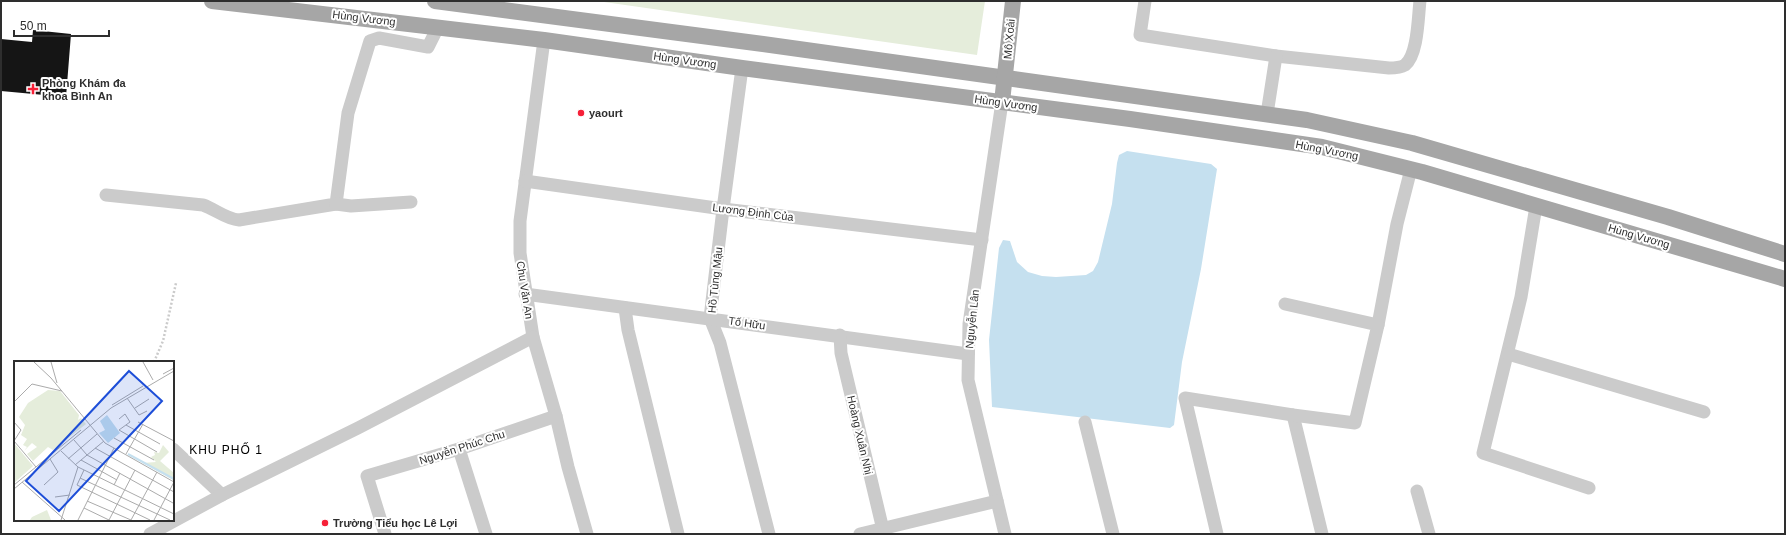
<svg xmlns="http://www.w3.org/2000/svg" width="1786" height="535" font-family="Helvetica,sans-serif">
	<rect width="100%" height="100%" fill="#fff"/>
	<path fill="#e5eddb" d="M597 1H985L977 55Z"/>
	<path fill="#c5e0ef" d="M1127 151 1211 164 1217 169 1201 269 1182 362 1174 425 1170 428 992 407 989 340 999 248 1003 240 1010 241 1017 262 1028 272 1042 276 1056 277 1086 275 1093 271 1098 262 1112 204 1117 163 1119 155Z"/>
	<path fill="#151515" d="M33 30 71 34 66 97 1 91V39L32 42Z"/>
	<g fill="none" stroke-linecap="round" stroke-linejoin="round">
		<path stroke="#cbcbcb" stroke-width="2.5" stroke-dasharray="2 2" stroke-linecap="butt" d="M154 362 163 341 176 283"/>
		<g stroke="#cbcbcb" stroke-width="13">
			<path d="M1145 1 1140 35 1276 56 1389 68C1395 68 1400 68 1405 65 1418 55 1418 17 1420 1"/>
			<path d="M544 40 520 221V253L533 337 556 416 568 467 587 534"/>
			<path d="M742 68 723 209 710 318 720 343 769 534"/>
			<path d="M1002 102 969 324 968 380 1005 534"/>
			<path d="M1267 114 1276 56"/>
			<path d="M525 181 723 209 982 240"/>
			<path d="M106 195 203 205C215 209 226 219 239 220L336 204 348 113 370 41 379 38 428 47 438 27"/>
			<path d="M336 204 351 206 411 202"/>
			<path d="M1536 206 1521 297 1483 453 1589 488"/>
			<path d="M525 294 968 354"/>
			<path d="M625 308 628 330 678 534"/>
			<path d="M1378 325 1397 224 1411 169"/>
			<path d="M840 335 841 353 884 534"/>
			<path d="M1508 354 1704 412"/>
			<path d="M1293 415 1322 534"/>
			<path d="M1085 422 1113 534"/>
			<path d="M173 449 222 495"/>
			<path d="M459 449 486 534"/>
			<path d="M1417 491 1429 534"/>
			<path d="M150 534 222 495 358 428 533 337"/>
			<path d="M385 534 367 476 459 449 556 416"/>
			<path d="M860 534 997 501"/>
			<path d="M1217 534 1185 398 1293 415 1355 423 1378 325 1285 304"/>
		</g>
		<g stroke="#a6a6a6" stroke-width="16">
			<path d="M212 1 544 40 742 68 1130 119 1322 147 1422 172 1785 279"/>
			<path d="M435 1 763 44 1307 120 1412 143 1668 217 1785 254"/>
			<path d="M1002 102 1013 1"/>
		</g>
	</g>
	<g fill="#f62038" stroke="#fff" stroke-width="1.5">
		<path d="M31 83h4v4h4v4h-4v4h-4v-4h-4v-4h4z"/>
		<circle cx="581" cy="113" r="4"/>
		<circle cx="325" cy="523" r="4"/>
	</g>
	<g text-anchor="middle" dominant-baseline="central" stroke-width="4" stroke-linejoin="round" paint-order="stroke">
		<g font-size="11" fill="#2e2e2e" stroke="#fff">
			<text transform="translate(364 18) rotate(7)">Hùng Vương</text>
			<text transform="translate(1009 39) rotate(-85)">Mô Xoài</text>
			<text transform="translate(685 60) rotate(8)">Hùng Vương</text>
			<text transform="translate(1006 103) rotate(8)">Hùng Vương</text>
			<text transform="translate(1327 150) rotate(11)">Hùng Vương</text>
			<text transform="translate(753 212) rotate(7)">Lương Định Của</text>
			<text transform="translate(1639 236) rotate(16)">Hùng Vương</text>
			<text transform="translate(715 280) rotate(-84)">Hồ Tùng Mậu</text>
			<text transform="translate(525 290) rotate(81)">Chu Văn An</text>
			<text transform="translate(972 319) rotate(-84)">Nguyễn Lân</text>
			<text transform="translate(747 323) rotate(8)">Tố Hữu</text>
			<text transform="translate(860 435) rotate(77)">Hoàng Xuân Nhị</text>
			<text transform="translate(462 447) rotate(-18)">Nguyễn Phúc Chu</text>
		</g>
		<g font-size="11" font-weight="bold" fill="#2e2e2e" stroke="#fff" text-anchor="start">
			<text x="42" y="83">Phòng Khám đa<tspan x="42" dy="13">khoa Bình An</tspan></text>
			<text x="589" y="113">yaourt</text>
			<text x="333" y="523">Trường Tiểu học Lê Lợi</text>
		</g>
		<g font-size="12" letter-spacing="1" fill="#000" stroke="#fff">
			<text x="226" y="450">KHU PHỐ 1</text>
		</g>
	</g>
	<g transform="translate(14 361)">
		<rect width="160" height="160" fill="#fff"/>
		<path d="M34 29 46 30 65 54 64 59 67 57 72 63 39 89 34 86 19 100 13 93 23 86 18 82 10 90 13 86 9 84 13 78 7 74 11 64 5 56 14 42ZM0 82 19 105 0 122ZM149 84 155 91 146 100 160 112 159 119 129 102 142 101 137 96 141 94 140 91 145 92ZM33 149 37 159H16L18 156Z" fill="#e5eddb"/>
		<path d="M93 54 106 72 94 82 85 72 91 69 86 60Z" fill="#c5e0ef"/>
		<path fill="none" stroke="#c5e0ef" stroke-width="2" d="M114 93 160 118"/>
		<path fill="none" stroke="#ababab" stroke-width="1" d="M20 1 37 17 76 64M37 1 43 22M129 1 139 19M149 13 160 7M113 37 125 54 133 50M0 41 18 23 48 30M98 44 129 25M121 47 135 38M105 58 111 53 116 61 105 69 143 91M0 61 7 69 0 80 22 106M124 61 160 80M76 64 91 82 160 121M112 64 146 83M100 77 140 99M60 79 73 94 159 142M81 87 160 131M47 90 64 106 160 153M112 93 129 63M54 98 83 73M67 99 103 119M61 104 90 80M70 109 63 124 136 159M66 117 156 159M8 121 51 159M0 124 67 69M30 124 44 111 36 98M100 124 106 112M0 128 97 47 160 10M41 136 56 134M73 140 117 159M70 147 95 159M47 159 64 106M64 159 100 87M95 159 121 109M117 159 143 111M140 159 160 121"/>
		<path fill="#1d4ed8" fill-opacity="0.15" stroke="#1d4ed8" stroke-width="2" d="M115 10 148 40 45 150 12 120Z"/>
		<rect width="160" height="160" fill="none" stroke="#2e2e2e" stroke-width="2"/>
	</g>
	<rect width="1786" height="535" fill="none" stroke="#2e2e2e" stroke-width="4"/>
	<path d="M14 30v6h95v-6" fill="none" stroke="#2e2e2e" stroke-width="2"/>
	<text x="20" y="30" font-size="12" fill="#2e2e2e" stroke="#ffffff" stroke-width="3" paint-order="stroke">50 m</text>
</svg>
